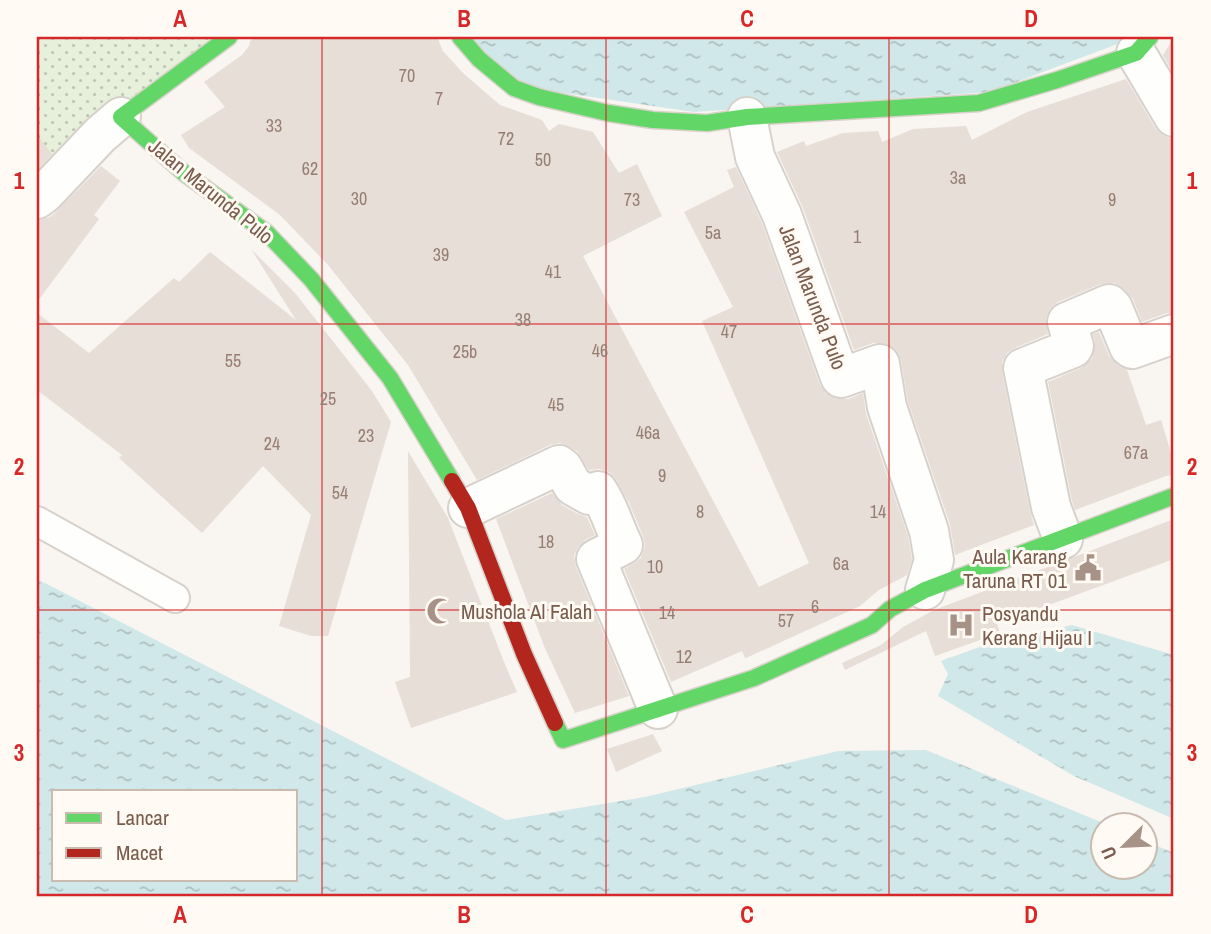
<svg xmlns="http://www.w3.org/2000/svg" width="1211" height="934" font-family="'Archivo Narrow',sans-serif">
	<defs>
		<pattern id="park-dots" width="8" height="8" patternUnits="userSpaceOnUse" patternTransform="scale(1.75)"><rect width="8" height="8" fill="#e7f0db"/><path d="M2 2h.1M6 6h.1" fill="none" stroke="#c0c6b4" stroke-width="1.8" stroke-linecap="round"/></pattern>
		<pattern id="water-ripples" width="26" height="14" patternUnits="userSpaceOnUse" patternTransform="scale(1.75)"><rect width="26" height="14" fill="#d0e8ea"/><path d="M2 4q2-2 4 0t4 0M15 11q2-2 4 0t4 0" fill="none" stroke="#aebfc0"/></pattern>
	</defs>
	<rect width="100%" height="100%" fill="#f9f5f0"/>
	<path fill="url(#park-dots)" d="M37 37H218L37 194Z"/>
	<g fill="url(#water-ripples)" fill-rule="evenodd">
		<path d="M466 37H1136L990 92 694 112 523 87Z"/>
		<path d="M37 579 506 820 645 797 838 751 926 750 1108 825H1102V867H1144L1145 841 1174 853V897H37ZM54 792H296V880H54Z"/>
		<path d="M1072 625 1174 655V819L1074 776 938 696 948 674 941 661 988 644Z"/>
	</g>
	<g fill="#e6ded7">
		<path d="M255 37H439V42L443 51 463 73 500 105 542 120 549 131 559 124 593 132 619 173 637 164 662 216 583 256 759 587 809 563 702 321 733 307 684 212 734 187 727 170 736 167 762 223 820 385 826 393 837 399H848L863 393 866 414 908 536 912 559 907 575 879 590 860 606 746 658H745L742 651 671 682 624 569 633 564 641 558 645 546 643 536 629 503 616 479 609 472 600 469 589 470 577 451 560 443 550 445 477 480 408 365 328 265 280 215 189 148 181 135 225 107 204 82 242 55 249 46 250 41Z"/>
		<path d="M1174 37V75L1163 55 1171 42V38Z"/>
		<path d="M1126 79 1156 129 1164 136 1174 139V313H1167L1142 322 1133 299 1124 289 1114 283 1101 284 1058 302 1050 309 1046 317 1048 334 1015 348 1007 353 1002 362V372L1030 511 1034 525 955 555 950 524 908 402 901 360 895 349 884 343H873L854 350 803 208 777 152 804 141 806 146 843 133 878 131 882 142 913 129 966 126 972 140 1027 112Z"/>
		<path d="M37 135 52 154 37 170Z"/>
		<path d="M101 166 120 181 94 215 99 219 37 302V220L50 217 58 210Z"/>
		<path d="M251 249 295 293 372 391 391 422 328 636H311L279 626 311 515 263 466 202 533 119 458 122 455 37 390V313L89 353 174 278 179 282 210 252 296 320Z"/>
		<path d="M1099 332 1109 356 1117 365 1127 370 1146 425 1161 420 1174 463V475L1166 476 1075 510 1072 501 1048 382 1081 368 1092 359 1095 341 1093 334Z"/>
		<path d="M408 451 448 518 504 662 517 692 411 728 395 682 410 677Z"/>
		<path d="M552 493 562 505 578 514 587 517 595 535 585 540 578 547 574 556 576 567 629 696 575 713 544 646 496 519Z"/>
		<path d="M1174 519V559L997 624 1000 633 935 656 926 631 845 670 842 663 881 645 903 627 934 610Z"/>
		<path d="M653 734 662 751 616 772 607 749Z"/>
	</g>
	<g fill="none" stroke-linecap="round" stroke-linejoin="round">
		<g stroke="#d7d1cb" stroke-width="32">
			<path id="lane" d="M37 521 175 598"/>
		</g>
		<g stroke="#d7d1cb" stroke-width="42">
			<g id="street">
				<path d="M1136 53 1174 117"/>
				<path d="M747 117 755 157 782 215 840 377 841 378 880 364 887 407 929 531 934 560 925 590"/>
				<path d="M37 199 45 193 100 135 121 117"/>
				<path d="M468 508 559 465 563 468 573 486 589 495 598 491C610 509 614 527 623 545L596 559 658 709"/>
				<path d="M1063 539 1051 507 1023 368 1073 348 1074 346 1067 322 1109 304 1113 308 1129 347 1132 349 1174 334"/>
			</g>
		</g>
		<g stroke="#d9d2cb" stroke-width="19">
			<g id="fast">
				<path d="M229 37 121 117 184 173 267 233 311 279 390 378 452 481"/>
				<path d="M460 37 479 59 514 88 539 97 608 113 653 120 707 123 747 117 979 103 1057 80 1136 53 1150 37"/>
				<path d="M555 723 563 740 754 678 872 625 890 609 925 590 1174 496"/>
			</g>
		</g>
		<g stroke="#d9d2cb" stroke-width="19">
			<path id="jam" d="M452 481 468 508 524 654 555 723"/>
		</g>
		<use href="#lane" stroke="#fefefd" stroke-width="28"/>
		<use href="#street" stroke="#fefefd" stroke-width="38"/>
		<use href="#fast" stroke="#63d668" stroke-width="16"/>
		<use href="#jam" stroke="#b3261e" stroke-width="16"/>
	</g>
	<path fill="none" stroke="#d62828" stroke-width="2" stroke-opacity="0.55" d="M322 37V897M606 37V897M889 37V897M37 324H1174M37 610H1174"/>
	<defs>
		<g id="civic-bare" transform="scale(2.1)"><path d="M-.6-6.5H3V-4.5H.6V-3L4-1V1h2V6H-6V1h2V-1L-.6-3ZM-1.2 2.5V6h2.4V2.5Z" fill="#a69286" stroke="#fffaf3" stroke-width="2.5" paint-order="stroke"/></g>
		<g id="mosque-bare" transform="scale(2.1)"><path d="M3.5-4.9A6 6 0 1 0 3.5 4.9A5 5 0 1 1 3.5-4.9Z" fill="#a69286" stroke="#fffaf3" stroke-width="2.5" paint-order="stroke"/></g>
		<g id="hospital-bare" transform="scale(2.1)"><path d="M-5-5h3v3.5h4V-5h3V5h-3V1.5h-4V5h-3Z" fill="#a69286" stroke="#fffaf3" stroke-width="2.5" paint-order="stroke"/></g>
	</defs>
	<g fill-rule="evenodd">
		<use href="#civic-bare" x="1088" y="568"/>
		<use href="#mosque-bare" x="440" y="611"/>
		<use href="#hospital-bare" x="961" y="625"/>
	</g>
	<g text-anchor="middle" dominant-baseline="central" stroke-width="6" stroke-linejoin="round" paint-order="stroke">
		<g font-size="18" fill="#977e72">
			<text x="407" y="75">70</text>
			<text x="439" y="98">7</text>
			<text x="274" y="125">33</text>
			<text x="506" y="138">72</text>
			<text x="543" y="159">50</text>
			<text x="310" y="168">62</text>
			<text x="958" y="177">3a</text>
			<text x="359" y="198">30</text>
			<text x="632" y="199">73</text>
			<text x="1112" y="199">9</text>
			<text x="713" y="232">5a</text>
			<text x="857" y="236">1</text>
			<text x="441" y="254">39</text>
			<text x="553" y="271">41</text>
			<text x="523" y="319">38</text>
			<text x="729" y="331">47</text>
			<text x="600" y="350">46</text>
			<text x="465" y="351">25b</text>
			<text x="233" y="360">55</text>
			<text x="328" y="398">25</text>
			<text x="556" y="404">45</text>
			<text x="648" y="432">46a</text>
			<text x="366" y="435">23</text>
			<text x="272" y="443">24</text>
			<text x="1136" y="452">67a</text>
			<text x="662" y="475">9</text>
			<text x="340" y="492">54</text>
			<text x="700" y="511">8</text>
			<text x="878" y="511">14</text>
			<text x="546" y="541">18</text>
			<text x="841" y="563">6a</text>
			<text x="655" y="566">10</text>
			<text x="815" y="606">6</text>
			<text x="667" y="612">14</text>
			<text x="786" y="620">57</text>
			<text x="684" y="656">12</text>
		</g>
		<g font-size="21" fill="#7a5c4d" stroke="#fffaf3">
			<text transform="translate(211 191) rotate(39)">Jalan Marunda Pulo</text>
			<text transform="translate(813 297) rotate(69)">Jalan Marunda Pulo</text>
		</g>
		<g font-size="21" fill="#7a5c4d" stroke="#fffaf3" text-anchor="start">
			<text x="1067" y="556" text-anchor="end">Aula Karang<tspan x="1067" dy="24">Taruna RT 01</tspan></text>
			<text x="461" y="611">Mushola Al Falah</text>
			<text x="982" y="613">Posyandu<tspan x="982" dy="24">Kerang Hijau I</tspan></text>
		</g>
	</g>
	<rect width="1211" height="934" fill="none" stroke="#fffaf3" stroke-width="77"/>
	<rect x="52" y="790" width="245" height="91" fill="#fffaf3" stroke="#cabbb1" stroke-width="2"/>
	<rect x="66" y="813" width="35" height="10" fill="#63d668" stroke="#cabbb1" stroke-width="2"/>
	<text x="116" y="825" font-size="21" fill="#7a5c4d">Lancar</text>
	<rect x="66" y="848" width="35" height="10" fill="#b3261e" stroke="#cabbb1" stroke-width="2"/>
	<text x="116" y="860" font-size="21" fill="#7a5c4d">Macet</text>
	<g transform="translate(1124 846) rotate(246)"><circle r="33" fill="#fffaf3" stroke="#cabbb1" stroke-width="2"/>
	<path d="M0-5L12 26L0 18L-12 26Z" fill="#a69286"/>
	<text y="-10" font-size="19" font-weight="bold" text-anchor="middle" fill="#7a5c4d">U</text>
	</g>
	<rect x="38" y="38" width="1134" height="857" fill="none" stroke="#d62828" stroke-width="2.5"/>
	<g font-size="23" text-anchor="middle" font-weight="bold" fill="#d62828">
		<text x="180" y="27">A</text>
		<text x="464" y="27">B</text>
		<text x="747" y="27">C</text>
		<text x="1031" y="27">D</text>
		<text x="19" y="189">1</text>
		<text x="1192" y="189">1</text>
		<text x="19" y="475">2</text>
		<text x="1192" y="475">2</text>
		<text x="19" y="761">3</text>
		<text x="1192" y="761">3</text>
		<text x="180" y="923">A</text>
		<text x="464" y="923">B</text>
		<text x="747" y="923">C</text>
		<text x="1031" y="923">D</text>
	</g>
</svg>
